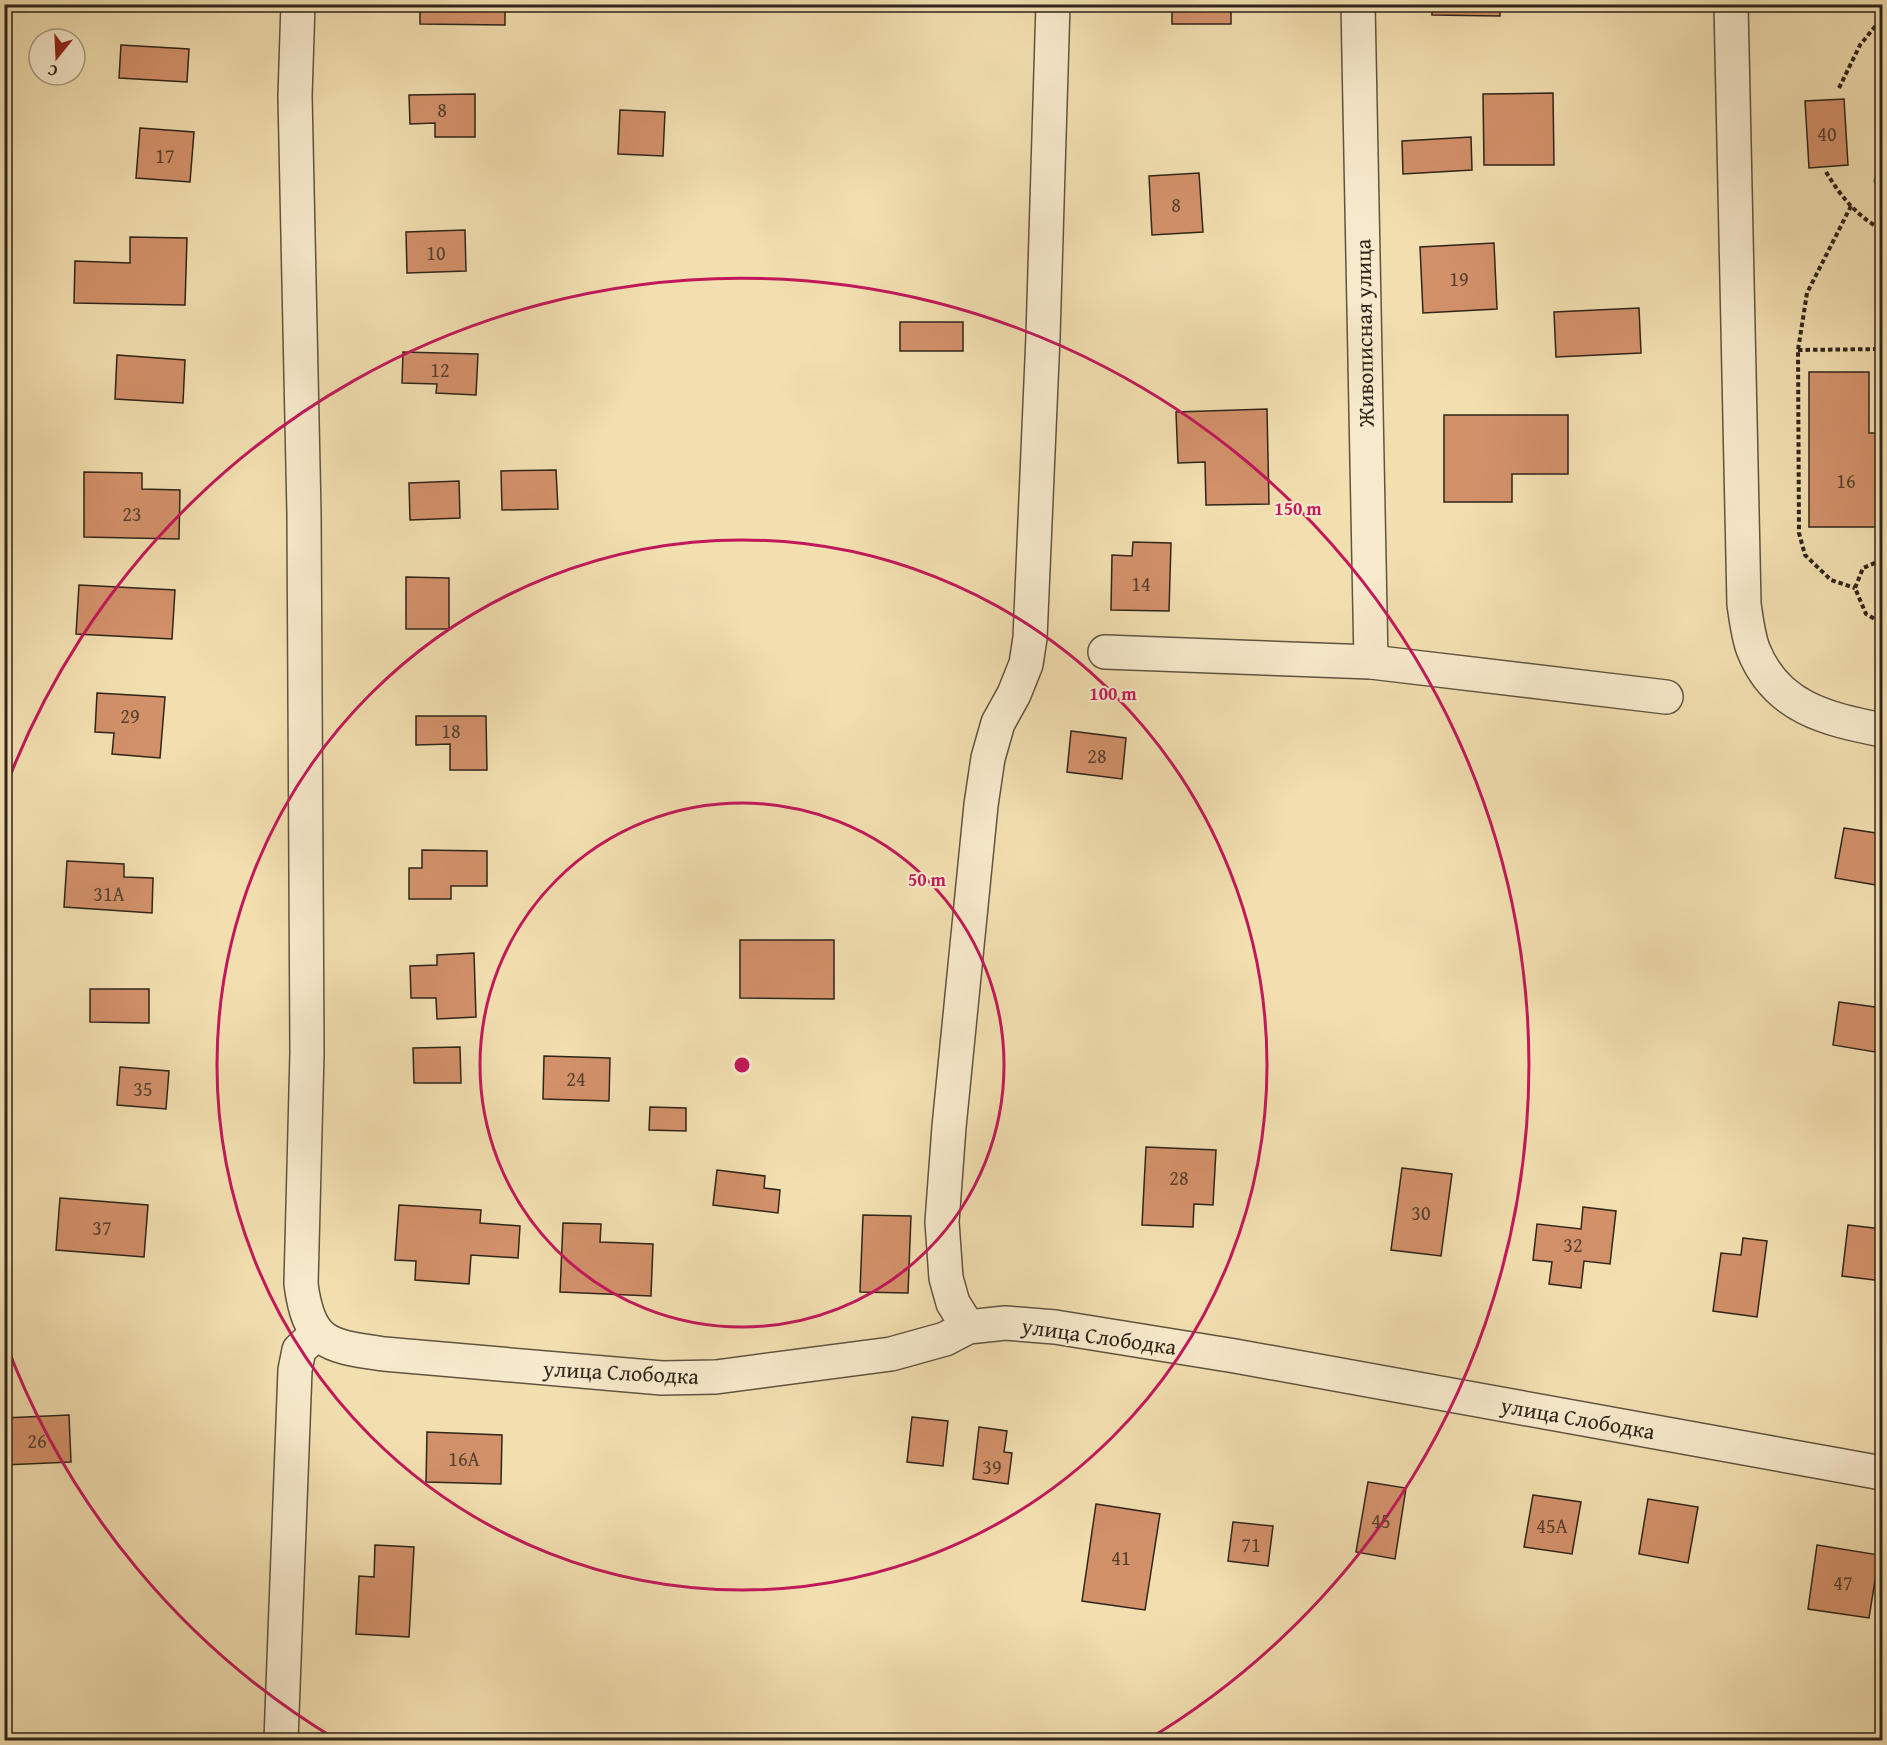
<svg xmlns="http://www.w3.org/2000/svg" width="1887" height="1745" font-family="'Gentium Book Plus',serif">
	<rect width="100%" height="100%" fill="#f2dfb0"/>
	<filter id="stains"><feTurbulence type="fractalNoise" baseFrequency=".00333" numOctaves="4"/><feColorMatrix values="0 0 0 0 .2 0 0 0 0 .09 0 0 0 0 .02 0 0 0 .5 -.17"/></filter>
	<radialGradient id="worn" r=".72"><stop offset=".6" stop-color="#630" stop-opacity="0"/><stop offset="1" stop-color="#630" stop-opacity=".3"/></radialGradient>
	<path fill="#9cbcb0" stroke="#708074" stroke-width="1.5" d="M1882 94V196L1880 195 1874 181 1880 161 1878 118Z"/>
	<g fill="#d3916a" stroke="#2f251b" stroke-width="1.5">
		<path d="M420 4H505V25L420 24Z"/>
		<rect x="1172" y="4" width="59" height="20"/>
		<path d="M1432 4H1500V16L1432 15Z"/>
		<path d="M121 45 189 49 187 82 119 78Z"/>
		<path d="M1553 93 1554 165H1484L1483 94Z"/>
		<path d="M475 94V137H435V123L410 124 409 95Z"/>
		<path d="M1844 99 1848 165 1809 168 1805 101Z"/>
		<path d="M620 110 665 112 663 156 618 154Z"/>
		<path d="M140 128 194 132 190 182 136 178Z"/>
		<path d="M1471 137 1472 170 1403 174 1402 141Z"/>
		<path d="M1199 173 1203 232 1152 235 1149 176Z"/>
		<path d="M465 230 466 271 407 273 406 232Z"/>
		<path d="M130 237 187 238 185 305 74 303 75 261 130 263Z"/>
		<path d="M1494 243 1497 309 1423 313 1420 247Z"/>
		<path d="M1639 308 1641 353 1556 357 1554 312Z"/>
		<rect x="900" y="322" width="63" height="29"/>
		<path d="M403 352 478 354 476 395 436 393 437 384 402 383Z"/>
		<path d="M117 355 185 360 183 403 115 399Z"/>
		<path d="M1809 372H1869V433H1882V527H1809Z"/>
		<path d="M1267 409 1269 504 1206 505 1205 462 1178 463 1176 412Z"/>
		<path d="M1444 415H1568V474H1512V502H1444Z"/>
		<path d="M556 470 558 509 502 510 501 471Z"/>
		<path d="M84 472 142 473V489L180 490 179 539 84 537Z"/>
		<path d="M459 481 460 518 410 520 409 483Z"/>
		<path d="M1133 542 1171 543 1169 611 1111 610 1112 555 1132 556Z"/>
		<path d="M406 577 449 578V629H406Z"/>
		<path d="M79 585 175 590 172 639 76 634Z"/>
		<path d="M97 693 165 697 160 758 112 754 114 733 95 732Z"/>
		<path d="M416 716H486L487 770H450V744L416 745Z"/>
		<path d="M1071 731 1126 738 1122 779 1067 772Z"/>
		<path d="M1844 828 1882 834V886L1835 878Z"/>
		<path d="M422 850 487 851V886H451V899H409V868H422Z"/>
		<path d="M67 861 124 864V877L153 878 152 913 64 907Z"/>
		<path d="M740 940H834V999L740 998Z"/>
		<path d="M474 953 476 1017 437 1019 436 998H411L410 966 437 965V955Z"/>
		<path d="M90 989H149V1023L90 1022Z"/>
		<path d="M1839 1002 1882 1008 1875 1052 1833 1045Z"/>
		<path d="M460 1047 461 1083H414L413 1048Z"/>
		<path d="M544 1056 610 1058 609 1101 543 1099Z"/>
		<path d="M120 1067 169 1071 166 1109 117 1105Z"/>
		<path d="M650 1107 686 1108V1131L649 1130Z"/>
		<path d="M1146 1147 1216 1150 1213 1205 1194 1204 1193 1227 1142 1225Z"/>
		<path d="M1402 1168 1452 1174 1441 1256 1391 1250Z"/>
		<path d="M717 1170 765 1176 764 1188 780 1190 778 1213 713 1205Z"/>
		<path d="M60 1198 148 1205 144 1257 56 1250Z"/>
		<path d="M399 1205 481 1210 480 1223 520 1226 518 1258 471 1255 469 1284 415 1280 416 1261 395 1260Z"/>
		<path d="M1583 1207 1616 1211 1610 1264 1584 1261 1581 1288 1549 1284 1552 1262 1533 1260 1537 1224 1581 1229Z"/>
		<path d="M863 1215 911 1216 908 1293 860 1292Z"/>
		<path d="M563 1223 601 1224 600 1242 653 1244 651 1296 560 1292Z"/>
		<path d="M1848 1225 1882 1229V1281L1842 1276Z"/>
		<path d="M1743 1238 1767 1241 1757 1317 1713 1311 1721 1253 1741 1255Z"/>
		<path d="M1882 1290V1323H1879Z"/>
		<path d="M69 1415 71 1462 4 1465V1418Z"/>
		<path d="M912 1417 948 1421 943 1466 907 1462Z"/>
		<path d="M979 1427 1007 1431 1004 1452 1012 1453 1008 1484 973 1479Z"/>
		<path d="M427 1432 502 1435 501 1484 426 1482Z"/>
		<path d="M1368 1482 1406 1488 1395 1559 1356 1552Z"/>
		<path d="M1533 1495 1581 1502 1572 1554 1524 1547Z"/>
		<path d="M1648 1499 1698 1507 1688 1563 1639 1554Z"/>
		<path d="M1096 1504 1160 1514 1145 1610 1082 1601Z"/>
		<path d="M1233 1522 1273 1526 1268 1566 1228 1561Z"/>
		<path d="M375 1545 414 1547 409 1637 356 1634 359 1576 374 1577Z"/>
		<path d="M1817 1545 1879 1555 1869 1618 1808 1609Z"/>
	</g>
	<g fill="none" stroke-linecap="round" stroke-linejoin="round">
		<g stroke="#605440" stroke-width="36">
			<g id="minor">
				<path d="M298 4 295 96 304 513 307 1053 301 1284C309 1346 330 1346 384 1354L662 1378 716 1377 891 1354 945 1339 968 1327 1005 1323 1055 1327 1235 1356 1882 1473"/>
				<path d="M1358 4 1371 662"/>
				<path d="M1731 4 1744 604C1746 618 1748 635 1753 649 1776 708 1827 719 1882 730"/>
				<path d="M1105 652 1371 662 1666 697"/>
				<path d="M968 1327 953 1303 946 1278 942 1222 949 1127 981 805 988 758 998 723 1014 694 1026 664 1030 638 1043 336 1053 4"/>
				<path d="M281 1740 295 1370 299 1350 317 1333"/>
			</g>
		</g>
		<g stroke="#2f251b" stroke-width="4" stroke-dasharray="4.5 3" stroke-linecap="butt">
			<path d="M1839 88 1860 45 1882 18"/>
			<path d="M1826 172C1842 198 1856 215 1882 230"/>
			<path d="M1851 206 1807 293 1798 350 1799 533 1805 555 1831 580 1855 588"/>
			<path d="M1798 350 1882 349"/>
			<path d="M1882 560 1863 568 1855 588 1866 614 1882 623"/>
		</g>
		<use href="#minor" stroke="#f7eacc" stroke-width="33"/>
	</g>
	<g fill="none" stroke="#c2185b" stroke-width="3">
		<circle cx="742" cy="1065" r="262"/>
		<circle cx="742" cy="1065" r="525"/>
		<path d="M337 1740A787 787 0 0 1 5 1341M5 789A787 787 0 1 1 1147 1740"/>
	</g>
	<g text-anchor="middle" dominant-baseline="central" stroke-width="4.5" stroke-linejoin="round" paint-order="stroke">
		<g font-size="20" fill="#58402f">
			<text x="442" y="109">8</text>
			<text x="1827" y="133">40</text>
			<text x="165" y="155">17</text>
			<text x="1176" y="204">8</text>
			<text x="436" y="252">10</text>
			<text x="1459" y="278">19</text>
			<text x="440" y="369">12</text>
			<text x="1846" y="480">16</text>
			<text x="132" y="513">23</text>
			<text x="1141" y="583">14</text>
			<text x="130" y="715">29</text>
			<text x="451" y="730">18</text>
			<text x="1097" y="755">28</text>
			<text x="109" y="893">31А</text>
			<text x="576" y="1078">24</text>
			<text x="143" y="1088">35</text>
			<text x="1179" y="1177">28</text>
			<text x="1421" y="1212">30</text>
			<text x="102" y="1227">37</text>
			<text x="1573" y="1244">32</text>
			<text x="37" y="1440">26</text>
			<text x="464" y="1458">16А</text>
			<text x="992" y="1466">39</text>
			<text x="1381" y="1520">45</text>
			<text x="1552" y="1525">45А</text>
			<text x="1251" y="1544">71</text>
			<text x="1121" y="1557">41</text>
			<text x="1843" y="1582">47</text>
		</g>
		<g font-size="22" fill="#2f251b" stroke="#f7eacc">
			<text transform="translate(1364 333) rotate(-91)">Живописная улица</text>
			<text transform="translate(1099 1336) rotate(8)">улица Слободка</text>
			<text transform="translate(621 1372) rotate(3)">улица Слободка</text>
			<text transform="translate(1578 1418) rotate(10)">улица Слободка</text>
		</g>
	</g>
	<circle cx="742" cy="1065" r="9" fill="#c2185b" stroke="#f7eacc" stroke-width="3"/>
	<g font-size="18" text-anchor="middle" font-weight="bold" fill="#c2185b" stroke="#f7eacc" stroke-width="4.5" stroke-linejoin="round" paint-order="stroke">
		<text x="1298" y="515">150 m</text>
		<text x="1113" y="700">100 m</text>
		<text x="927" y="886">50 m</text>
	</g>
	<rect width="1887" height="1745" fill="none" stroke="#f2dfb0" stroke-width="24"/>
	<rect x="6" y="6" width="1875" height="1733" fill="none" stroke="#2f251b" stroke-width="3"/>
	<rect x="12" y="12" width="1863" height="1721" fill="none" stroke="#2f251b" stroke-width="1.5"/>
	<g transform="translate(57 57) rotate(198)"><circle r="28" fill="#f7eacc" stroke="#a79b85" stroke-width="1.5"/>
	<path d="M0-4.5L10 22L0 15L-10 22Z" fill="#8f2418"/>
	<text y="-9" font-size="16" font-weight="bold" text-anchor="middle" fill="#2f251b">С</text>
	</g>
	<rect width="100%" height="100%" filter="url(#stains)"/>
	<rect width="100%" height="100%" fill="url(#worn)"/>
</svg>
